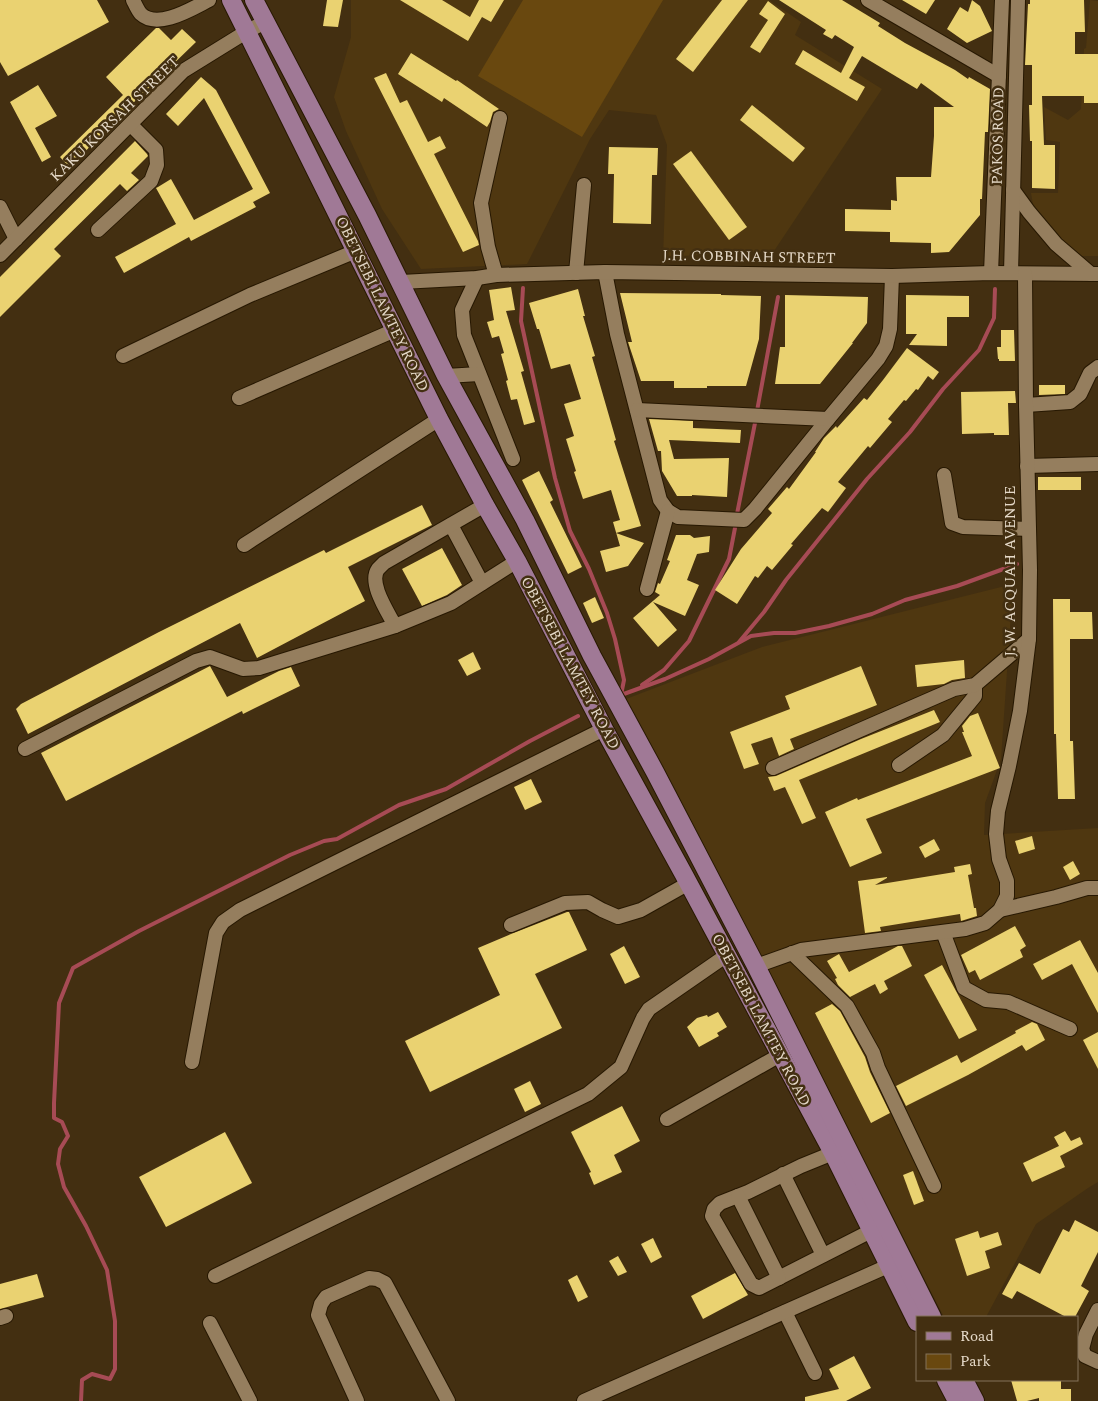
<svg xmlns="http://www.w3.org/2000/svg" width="1098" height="1401" font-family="Spectral,serif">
	<rect width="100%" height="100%" fill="#432f11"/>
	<g fill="#4f3710">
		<path d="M351 0H769L801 22 795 35 882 89 774 251 663 257 667 145 656 115 609 110 590 139 527 264 421 269 382 209 346 131 334 97 351 37Z"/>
		<path d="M1090 0 1098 1V256H1081L1035 216 1031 193H1058L1060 142 1046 140 1044 107 1068 120 1081 109 1084 49 1086 48Z"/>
		<path d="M1013 584 1001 759 985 803 984 835 1098 828V1182L1088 1188 1036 1224 986 1317H944L626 699 762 647Z"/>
	</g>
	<path fill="#69480f" d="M523 0H663L582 137 478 76Z"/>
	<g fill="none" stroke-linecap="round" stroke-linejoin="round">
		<g stroke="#a74b55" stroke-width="4">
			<path d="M523 288 521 321 555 478 570 531 589 569 607 613 615 639 624 680 621 695"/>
			<path d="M757 411 778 297"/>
			<path d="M737 514 755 423"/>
			<path d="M739 642 764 612 786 580 867 479 910 432 943 389 979 350 994 318 995 289"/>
			<path d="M642 685 664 670 689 641 729 559 735 528"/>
			<path d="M621 695 665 679 709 659 751 636 774 633H795L829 626 872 614 905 600 957 586 1017 564"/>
			<path d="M81 1401 82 1380 92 1374 110 1379 115 1369V1321L107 1270 86 1226 64 1187 58 1164 60 1149 68 1136 62 1122 54 1118V1103L59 1003 73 968 139 931 290 855 324 841 337 839 399 805 446 789 530 741 578 716"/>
		</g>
	</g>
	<g fill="#ead271">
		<path d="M0 0H97L109 22 8 76 0 62Z"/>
		<path d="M327 0H343L338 27 323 26Z"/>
		<path d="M400 0H442L470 17 479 0H504L491 22 482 17 468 41Z"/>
		<path d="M722 0H748L693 72 676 59Z"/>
		<path d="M779 0H842L880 23 878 26 905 43 955 70 968 79 969 77 990 89 988 132H985L982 199H980V215L949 252 931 253V243L890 242V232L845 231V209L891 210V200L897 201 896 177H931L934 136V107H954L921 83 917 89 862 56 849 78 865 87 857 101 795 64 803 50 841 73 854 47 835 35 832 39 823 34 826 30Z"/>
		<path d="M902 0H935L926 14Z"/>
		<path d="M972 0 980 6 992 31 967 43 947 29 960 7 968 12Z"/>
		<path d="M1030 0H1084L1085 32H1075V54H1098V103H1084V96H1042L1044 145H1055V189L1032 188V141H1030L1029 105H1032V65H1025L1028 4H1030Z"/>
		<path d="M768 1 785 14 760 53 750 47 768 20 759 14Z"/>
		<path d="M156 28H159L171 40 182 29 196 42 130 106 131 107 69 167 60 157 123 95 106 77Z"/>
		<path d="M411 53 456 81 457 80 499 109 493 112 490 122 487 127 444 98 442 102 398 74Z"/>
		<path d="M386 73 400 103 407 100 428 142 440 136 446 148 434 154 478 241 479 245 463 252 374 78Z"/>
		<path d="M201 77 216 90 270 193 253 202 256 207 191 241 189 237 124 273 115 257 176 224 156 188 158 187 171 179 194 220 253 189 204 98 178 126 166 114Z"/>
		<path d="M38 85 57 116 35 128 51 157 42 162 10 102Z"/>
		<path d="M752 105 805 148 793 162 740 120Z"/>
		<path d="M135 141 147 154 148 156 131 173 139 180 127 191 120 184 54 249 61 256 0 317V277Z"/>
		<path d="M609 147 658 148 657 175H652L651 224 613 223 614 174H608Z"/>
		<path d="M691 151 747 227 729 240 673 164Z"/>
		<path d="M511 287 515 310 506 311 524 371 521 372 535 422 524 425 517 399 511 400 506 381 508 380 501 354 504 353 499 336 492 338 487 322 494 320 489 290Z"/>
		<path d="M578 289 585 316H583L595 356 592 357 616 440 614 441 641 526 616 533 644 543 628 566 606 572 600 551 620 546 613 522 620 520 611 490 583 499 574 472 576 471 566 439 574 436 564 404 581 399 570 364 551 369 539 329H537L529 303Z"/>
		<path d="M620 293 721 294V295L761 296 759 339 746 386H707V388H674V381H641L628 342H632Z"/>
		<path d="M785 295 868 297 867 323 852 343H853L820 384H775L780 347H785Z"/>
		<path d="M906 295 969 296V317H947V346L909 345 917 334H906Z"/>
		<path d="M1001 330H1014L1015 361H999V359H998L997 347H1001Z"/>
		<path d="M907 348 939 372 933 380 928 376 918 390 916 389 906 401 904 400 888 419 892 422 870 448 868 446 838 482 846 488 828 512 822 508 791 544 793 545 772 570 767 566 758 578 755 576 737 604 715 590 741 549 772 513 768 509 787 487 789 489 816 452H815L824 438 836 426 837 428 864 398 867 400 883 380Z"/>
		<path d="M1039 385H1065V394L1039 395Z"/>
		<path d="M1015 391 1016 403H1008L1009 435H994V433L962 434 961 392Z"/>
		<path d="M649 419 693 421V428L741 430 740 443 669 440 674 459 729 458 727 497 692 495V496H677L662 471 661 451H658Z"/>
		<path d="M539 471 553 500 550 502 582 567 568 574 522 480Z"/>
		<rect x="1038" y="477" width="43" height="13"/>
		<path d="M422 505 432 525 348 567 365 601 257 658 240 623 28 734 16 709 21 704 159 632 324 550 326 553Z"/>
		<path d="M676 535H690L694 538 710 536 709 552 697 554 687 580 699 585 685 616 653 602 677 630 658 647 633 618 660 595 655 592 658 583 660 584 670 561 667 560Z"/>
		<path d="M442 548 462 585 447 595 422 606 402 569Z"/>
		<path d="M595 597 604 618 592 623 583 603Z"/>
		<path d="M1053 599H1070V612H1092L1093 639H1070V741H1073L1075 799H1058L1056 734H1054Z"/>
		<path d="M473 652 481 669 467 676 458 660Z"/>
		<path d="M964 660 965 678 952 680 944 684 917 687 915 665Z"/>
		<path d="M210 666 227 697 279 671 291 667 300 686 243 714 242 711 66 801 41 753Z"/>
		<path d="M861 666 877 705 790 739 794 749 779 756 772 737 751 744 759 764 744 769 730 732 790 709 785 696Z"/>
		<path d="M934 710 940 722 799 780 816 818 802 824 785 787 774 791 768 777 776 776 861 739Z"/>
		<path d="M978 713 1000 768 866 819 882 853 850 867 825 812 857 798 858 800 972 756 962 732H964L962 726 970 716Z"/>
		<path d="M531 779 542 802 525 810 514 787Z"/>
		<path d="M1032 836 1035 849 1019 854 1015 841Z"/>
		<path d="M934 839 940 850 925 858 919 847Z"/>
		<path d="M1073 861 1080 874 1070 880 1063 867Z"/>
		<path d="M970 864 972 874 968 875 974 908H976L977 916 961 921 960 914 880 927 881 931 865 933 858 881 887 877V878L875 885 955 872 954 867Z"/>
		<path d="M567 912H569L587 950 535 974 562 1028 430 1092 405 1041 500 995 478 948 511 934Z"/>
		<path d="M1015 926 1026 946 1020 950 1023 957 980 980 975 970 969 973 961 955Z"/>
		<path d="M1080 940 1098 973V1013L1072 964 1042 980 1033 964Z"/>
		<path d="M624 946 640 977 625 984 610 954Z"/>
		<path d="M898 946H902L912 966 884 981 888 989 880 994 875 984 850 997 838 985 835 979 837 978 827 961 839 954 849 972Z"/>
		<path d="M942 965 977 1030 959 1039 924 975Z"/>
		<path d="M832 1004 840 1011 865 1057 870 1072 890 1113 871 1123 815 1013Z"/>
		<path d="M718 1012 727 1027 717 1033 719 1036 699 1047 687 1027 697 1018 707 1015 708 1017Z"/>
		<path d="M1032 1022 1037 1024 1045 1040 1026 1051 1022 1045 968 1075 906 1106 896 1086 957 1055 961 1063 1016 1033 1015 1031Z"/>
		<path d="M1098 1032V1069L1083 1040Z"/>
		<path d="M530 1081 541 1104 525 1112 514 1089Z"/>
		<path d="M622 1106 640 1141 614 1155 622 1172 594 1185 589 1173 591 1172 571 1132Z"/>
		<path d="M1065 1131 1071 1141 1080 1137 1083 1144 1060 1156 1065 1167 1032 1182 1023 1163 1059 1146 1054 1137Z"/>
		<path d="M225 1132 252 1183 166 1227 139 1177Z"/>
		<path d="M913 1171 924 1201 914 1205 903 1175Z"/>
		<path d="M1075 1220 1098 1232V1252L1081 1286 1089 1291 1075 1317H1066L1017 1291 1012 1299 1002 1294 1019 1263 1040 1274 1063 1229 1069 1232Z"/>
		<path d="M978 1231 980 1238 998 1232 1002 1245 985 1251 990 1268 967 1276 955 1239Z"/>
		<path d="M653 1238 662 1257 651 1263 641 1244Z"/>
		<path d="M618 1256 627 1272 618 1276 609 1261Z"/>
		<path d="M735 1273 748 1295 703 1319 691 1296Z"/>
		<path d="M37 1274 44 1297 0 1309V1284Z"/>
		<path d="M577 1275 588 1297 578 1302 568 1280Z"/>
		<path d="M854 1356 871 1388 846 1401H805V1397L839 1389 829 1369Z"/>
		<path d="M1011 1380H1061V1389H1071V1401H1039V1398L1027 1401H1017Z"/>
	</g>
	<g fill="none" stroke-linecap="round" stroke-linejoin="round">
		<g stroke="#271802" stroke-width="16">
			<g id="minor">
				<path d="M133 0C135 4 138 11 141 14 158 30 193 8 209 0"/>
				<path d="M868 0 999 76"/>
				<path d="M1013 190 1029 212 1056 244 1091 274"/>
				<path d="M0 207 16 239"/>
				<path d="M98 230 151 181 157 165 156 150 131 125"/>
				<path d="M0 255 183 71 246 32 265 22"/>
				<path d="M605 272 617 334 660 500 668 511 678 517 744 520 755 509 828 419 878 359 886 346 890 329 892 276"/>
				<path d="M576 273 584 185"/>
				<path d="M991 273 1002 0"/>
				<path d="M1011 273 1018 0"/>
				<path d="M496 275 488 247 481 203 500 118"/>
				<path d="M477 278 462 310 464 335 513 459"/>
				<path d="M401 282 477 278 496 275 605 272 892 276 991 273 1098 274"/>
				<path d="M123 356 250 295 356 251"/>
				<path d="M446 376 479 374"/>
				<path d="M239 398 395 330"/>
				<path d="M1026 405 1070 402 1080 394 1090 373 1098 367"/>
				<path d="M637 410 828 419"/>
				<path d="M1027 466 1098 464"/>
				<path d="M944 475 952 523 963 527 1029 529"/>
				<path d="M451 525 482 583"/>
				<path d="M244 545 439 419"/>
				<path d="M647 589 668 511"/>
				<path d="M395 626C388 612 368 583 378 569 380 567 382 565 384 563L485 505"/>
				<path d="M25 749 196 661 210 657 243 669 259 668 395 626 451 603 517 561"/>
				<path d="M899 765 943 735 975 696V685"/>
				<path d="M773 768 954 689 975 685 1029 639"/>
				<path d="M1000 910 1056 897 1087 888H1098"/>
				<path d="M511 925 565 903 588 902 602 910 618 917 641 910 689 883"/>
				<path d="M943 932 964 988 986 1000 1008 1002 1070 1029"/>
				<path d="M792 953 847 1006 873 1053 878 1068 934 1186"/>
				<path d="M756 966 801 950 965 929 985 923 1000 910 1007 896V881L999 859 996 834 998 811 1009 766 1020 711 1029 639 1030 570 1026 405 1025 274"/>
				<path d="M192 1062 216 933 223 922 240 910 604 729"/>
				<path d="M667 1119 780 1055"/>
				<path d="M833 1153 801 1166 748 1192 720 1203 714 1209 712 1216 751 1284 759 1288 871 1231"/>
				<path d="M783 1174 823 1255"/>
				<path d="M738 1196 779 1278"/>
				<path d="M215 1276 588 1094 621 1067 643 1018 649 1009 727 955"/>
				<path d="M1098 1310 1086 1334 1082 1349 1085 1356 1098 1362"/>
				<path d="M785 1312 815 1373"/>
				<path d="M0 1318 6 1316"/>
				<path d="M210 1323 250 1401"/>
				<path d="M357 1401 318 1315 321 1304 326 1297 369 1278 377 1279 385 1283 448 1401"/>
				<path d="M584 1401 888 1266"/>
			</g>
		</g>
		<g stroke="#271802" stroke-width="20">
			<g id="major">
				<path d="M231 0 439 419 485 505 517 561 604 729 683 873 833 1153 917 1322"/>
				<path d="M254 0 367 215 446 376 525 520 592 656 655 772 756 966 932 1317"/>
				<path d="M946 1380 957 1401"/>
				<path d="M964 1380 975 1401"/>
			</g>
		</g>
		<use href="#minor" stroke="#957e5e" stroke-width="14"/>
		<use href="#major" stroke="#a07996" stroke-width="18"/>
	</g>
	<g text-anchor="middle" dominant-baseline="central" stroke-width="5" stroke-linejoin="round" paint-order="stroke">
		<g font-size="15" fill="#e5d9c8" stroke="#432f11">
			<text transform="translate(115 119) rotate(-44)">KAKU KORSAH STREET</text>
			<text transform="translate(998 136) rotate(-89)">PAKOS ROAD</text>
			<text transform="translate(749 257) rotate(1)">J.H. COBBINAH STREET</text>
			<text transform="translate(382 304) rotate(64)">OBETSEBI LAMTEY ROAD</text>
			<text transform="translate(1010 571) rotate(-90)">J. W. ACQUAH AVENUE</text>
			<text transform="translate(570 663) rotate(62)">OBETSEBI LAMTEY ROAD</text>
			<text transform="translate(761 1020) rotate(62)">OBETSEBI LAMTEY ROAD</text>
		</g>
	</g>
	<rect x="916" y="1316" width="162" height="65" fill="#432f11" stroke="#84735a"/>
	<rect x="926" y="1332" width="25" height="8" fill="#a07996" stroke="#84735a"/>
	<text x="960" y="1341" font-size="15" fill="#e5d9c8">Road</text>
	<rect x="926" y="1354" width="25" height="15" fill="#69480f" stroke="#84735a"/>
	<text x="960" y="1366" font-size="15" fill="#e5d9c8">Park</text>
</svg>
